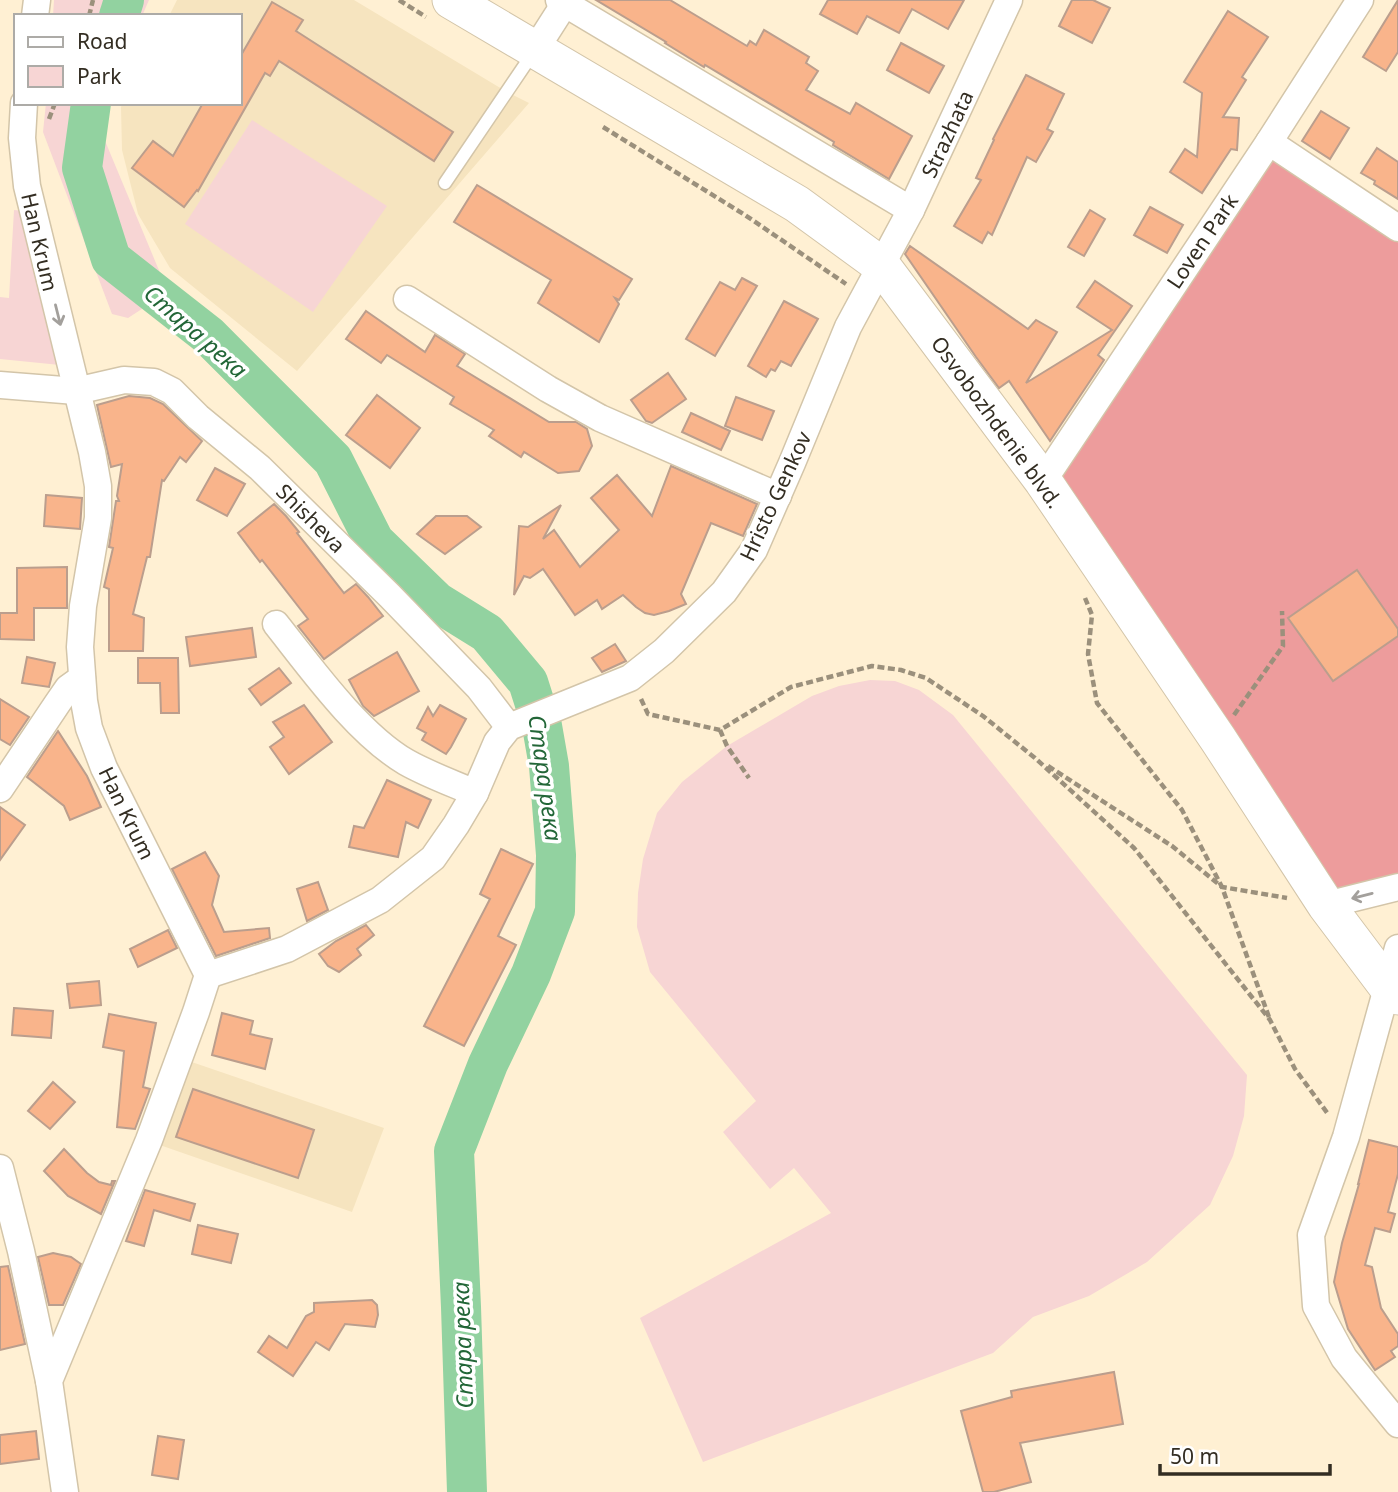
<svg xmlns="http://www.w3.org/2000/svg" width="1398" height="1492" font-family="'Noto Sans',sans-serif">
	<rect width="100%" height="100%" fill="#fff0d3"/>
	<g fill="#f6e4bf">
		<path d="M177 0H354L507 92 529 103 297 371 170 268 138 214 122 150 121 107 123 103H240V16H169Z"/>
		<path d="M180 1058 384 1128 352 1212 154 1143Z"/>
	</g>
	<g fill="#f7d5d4">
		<path d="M54 0H149L142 16H53Z"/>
		<path d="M46 103H104L103 136 168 292 128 318 112 314 43 132Z"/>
		<path d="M252 120 387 206 313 312 185 224Z"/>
		<path d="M14 210 34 212 70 366 0 359V297L9 298Z"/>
		<path d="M870 680 895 681 919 690 953 715 1247 1075 1244 1116 1233 1156 1210 1205 1147 1262 1089 1296 1033 1317 993 1353 703 1462 640 1318 831 1213 794 1168 770 1189 723 1132 756 1101 650 972 637 927 638 893 643 859 657 813 682 782 727 746 812 696 839 686Z"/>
	</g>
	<path fill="#ed9c9c" d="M1269 142 1398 228V887L1326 905 1043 481Z"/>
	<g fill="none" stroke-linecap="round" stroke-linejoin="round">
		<g stroke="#92d2a0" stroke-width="40">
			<path d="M119 16 124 0"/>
			<path d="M91 103 82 168 111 259 208 335 333 460 374 541 437 602 487 633 528 682 542 726 549 766 556 855 555 911 531 974 488 1064 454 1151 461 1307 467 1492"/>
		</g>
	</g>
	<g fill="#f9b48b" stroke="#bb9e8d" stroke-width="2">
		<path d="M596 0H670L747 46 750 41 756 45 764 30 809 57 806 63 818 71 806 90 850 114 856 103 912 136 889 179 833 145 834 142 705 65 704 67 665 43 666 42Z"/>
		<path d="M828 0H964L948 29 912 9 899 33 867 16 857 34 820 14Z"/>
		<path d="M1072 0H1093L1110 8 1092 43 1059 26Z"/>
		<path d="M1398 0V52L1386 71 1363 57Z"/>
		<path d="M272 2 303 20 296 31 453 132 434 161 279 61 270 76 265 73 198 191 197 190 184 207 132 168 153 141 173 156 203 103H240V57Z"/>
		<path d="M1228 11 1268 37 1242 77 1246 80 1223 117 1239 118 1237 150 1231 149 1202 193 1170 172 1185 149 1197 157 1202 93 1184 82Z"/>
		<path d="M901 43 944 66 929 93 887 70Z"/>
		<path d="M1026 75 1064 94 1047 129 1053 132 1036 162 1027 157 992 235 988 232 982 243 954 226 981 180 976 178 994 140 993 139Z"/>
		<path d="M1321 111 1349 128 1330 159 1302 141Z"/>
		<path d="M1377 148 1398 162V199L1374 184 1375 181 1361 173Z"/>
		<path d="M477 185 632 279 619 300 615 298 619 304 599 342 538 303 551 280 454 222Z"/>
		<path d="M1150 207 1183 225 1167 253 1134 235Z"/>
		<path d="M1090 210 1105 219 1084 256 1068 247Z"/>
		<path d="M910 246 1028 329 1036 320 1057 332 1026 383 1112 330 1077 307 1095 281 1132 306 1098 355 1104 360 1050 441 1009 381 999 388 976 357 905 254Z"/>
		<path d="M742 278 757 286 715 356 686 339 720 282 735 290Z"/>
		<path d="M784 301 818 319 791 366 781 361 775 371 771 369 766 377 748 366Z"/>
		<path d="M366 311 425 352 435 335 465 354 457 366 549 422H576L587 429 592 446 579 471 558 473 524 452 521 457 489 436 494 430 450 404 454 397 387 355 381 363 346 339Z"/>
		<path d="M668 373 686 399 652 423 646 421 631 400Z"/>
		<path d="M377 395 420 428 390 468 346 435Z"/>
		<path d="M129 396 150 398 163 404 202 441 186 462 180 457 164 481 162 480 150 557H147L133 614 144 618 143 651H109V589L104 587 113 548 109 547 116 501H119L117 496 122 464 111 467 97 405Z"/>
		<path d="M736 397 774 411 762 440 725 426Z"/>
		<path d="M691 413 730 431 721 450 682 432Z"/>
		<path d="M671 466 757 504 743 536 711 523 681 594 686 604 669 611 654 615 645 613 636 607 623 595 602 609 597 600 575 615 543 569 530 578 524 576 514 595 519 526 528 527 561 505 543 539 554 530 580 567 619 530 591 498 617 475 652 516Z"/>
		<path d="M215 468 245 484 227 516 197 500Z"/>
		<path d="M46 495 82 498 80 529 44 526Z"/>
		<path d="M274 504 286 516 299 532 297 533 344 593 356 584 368 597 383 616 324 659 298 626 308 619 262 560 260 562 238 533Z"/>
		<path d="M436 516H467L481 527 445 554 417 534Z"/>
		<path d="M67 567V608H34V640L0 639V613H17V568Z"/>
		<path d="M1357 570 1398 629V636L1333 681 1288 618Z"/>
		<path d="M252 628 256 657 190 666 186 637Z"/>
		<path d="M615 644 626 661 602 672 592 658Z"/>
		<path d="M397 652 419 691 374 716 363 706 349 680Z"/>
		<path d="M27 657 55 663 49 687 22 683Z"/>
		<path d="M138 658H178L179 713H161L160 683H138Z"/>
		<path d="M279 668 291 683 261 705 249 689Z"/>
		<path d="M0 699 29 717 10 745 0 739Z"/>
		<path d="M304 705 332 742 289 774 270 747 284 737 273 722Z"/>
		<path d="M440 705 466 719 451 747 446 754 422 740 426 733 417 728 428 707 433 716Z"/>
		<path d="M58 731 87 776 101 807 70 820 64 806 27 777Z"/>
		<path d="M387 780 431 800 418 828 406 822 398 857 349 847 354 826 364 828Z"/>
		<path d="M0 807 25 825 0 860Z"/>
		<path d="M501 849 533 864 498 936 516 945 464 1046 424 1026 490 899 480 894Z"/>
		<path d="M205 852 219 876 212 905 224 932 269 928 270 938 216 956 172 869Z"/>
		<path d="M318 882 328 910 307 921 297 889Z"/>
		<path d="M366 925 374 935 357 949 361 955 339 972 328 966 319 954 336 941Z"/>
		<path d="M168 930 177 948 138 967 130 949Z"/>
		<path d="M99 981 101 1005 70 1008 67 984Z"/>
		<path d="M14 1008 53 1011 51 1038 12 1035Z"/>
		<path d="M222 1013 253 1021 250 1034 272 1039 265 1069 212 1055Z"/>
		<path d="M109 1014 156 1023 143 1087 150 1089 135 1129 117 1127 124 1051 103 1047Z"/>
		<path d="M53 1082 75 1102 50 1129 28 1111Z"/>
		<path d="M193 1089 314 1130 298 1178 176 1137Z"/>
		<path d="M1369 1140 1398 1147V1174L1388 1212 1395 1214 1390 1232 1375 1228 1365 1265 1372 1267 1381 1308 1398 1334V1346L1391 1351 1395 1357 1375 1370 1348 1329 1334 1282 1342 1243 1359 1184H1358Z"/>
		<path d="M64 1149 87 1173 99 1182 111 1185 112 1181H115L101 1214 68 1196 44 1171Z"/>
		<path d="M145 1190 195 1204 190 1221 154 1210 144 1246 126 1241Z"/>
		<path d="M198 1225 238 1234 231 1263 192 1254Z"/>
		<path d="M53 1253 71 1257 81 1264 63 1305H49L38 1257Z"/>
		<path d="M8 1266 25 1344 0 1350V1267Z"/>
		<path d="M372 1300 377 1305 378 1315 375 1327 345 1324 329 1350 316 1342 293 1376 258 1352 269 1336 287 1348 306 1316 314 1312V1303Z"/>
		<path d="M1114 1372 1123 1424 1020 1443 1031 1482 994 1492H983L961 1411 1012 1397 1011 1391Z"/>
		<path d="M36 1431 39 1459 0 1464V1435Z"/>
		<path d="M158 1436 184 1440 178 1479 152 1475Z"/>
	</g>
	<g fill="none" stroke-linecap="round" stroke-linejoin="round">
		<g stroke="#d3c5a9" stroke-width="15">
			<path id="service" d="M445 183 533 53"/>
		</g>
		<g stroke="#d3c5a9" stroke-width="29">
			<g id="minor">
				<path d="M559 0 911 210"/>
				<path d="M35 16 37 0"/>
				<path d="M535 50 567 0"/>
				<path d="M24 103 22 138 27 186 92 452 98 486V518L83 606 80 647 84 701 89 728 104 768 208 975 196 1012 149 1140 49 1381 65 1492"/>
				<path d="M1269 142 1398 228"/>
				<path d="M407 299 548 389 600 418 778 496"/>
				<path d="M0 385 76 391 124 380 154 382 172 391 198 417 260 468 390 596 479 688 509 727"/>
				<path d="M1043 481 1269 142 1360 0"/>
				<path d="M276 624C311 668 357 733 406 762 427 774 452 783 475 793"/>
				<path d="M0 789 57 704 68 688 82 678"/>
				<path d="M1326 905 1398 887"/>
				<path d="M1398 948 1346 1137 1311 1235 1316 1306 1344 1358 1398 1424"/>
				<path d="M208 975 287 949 380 900 433 858 456 825 475 793 497 742 509 727 630 678 664 651 724 592 754 550 792 463 848 327 911 210 1009 0"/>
				<path d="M0 1168 21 1251 49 1381"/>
			</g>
		</g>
		<g stroke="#d3c5a9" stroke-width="39">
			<path id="secondary" d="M451 0 797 204 882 266 1043 481 1218 739 1326 905 1387 986 1398 996"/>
		</g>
		<g stroke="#9b907c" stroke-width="4.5" stroke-dasharray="7 3.5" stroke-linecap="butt">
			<path d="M399 0 426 17"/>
			<path d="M89 16 93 0"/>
			<path d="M49 119 55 103"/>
			<path d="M603 127 745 215 846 284"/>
			<path d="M1085 598 1092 615 1088 654 1097 703 1182 810 1222 887 1270 1020"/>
			<path d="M641 699 648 714 720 730 791 687 872 666 901 670 926 678 983 716 1035 758 1134 848 1270 1020 1295 1069 1328 1114"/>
			<path d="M1234 715 1283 646 1282 611"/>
			<path d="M720 730 727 746 749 778"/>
			<path d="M1048 766 1172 846 1222 887 1287 898"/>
		</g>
		<use href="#service" stroke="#fff" stroke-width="12"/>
		<use href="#minor" stroke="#fff" stroke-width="26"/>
		<use href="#secondary" stroke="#fff" stroke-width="37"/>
	</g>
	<defs><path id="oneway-shaft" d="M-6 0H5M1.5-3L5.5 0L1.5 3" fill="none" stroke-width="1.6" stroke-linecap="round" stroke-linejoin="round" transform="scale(1.75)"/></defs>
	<g stroke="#a3a09c">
		<use href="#oneway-shaft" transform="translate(58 315) rotate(76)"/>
		<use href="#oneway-shaft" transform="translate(1362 896) rotate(166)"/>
	</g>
	<g text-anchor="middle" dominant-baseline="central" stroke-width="7" stroke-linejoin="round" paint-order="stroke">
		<g font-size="21" fill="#332d22" stroke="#fff">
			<text transform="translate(947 134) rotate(-65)">Strazhata</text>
			<text transform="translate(1202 241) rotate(-56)">Loven Park</text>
			<text transform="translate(40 242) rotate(77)">Han Krum</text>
			<text transform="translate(997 422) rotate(54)">Osvobozhdenie blvd.</text>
			<text transform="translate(775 496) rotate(-65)">Hristo Genkov</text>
			<text transform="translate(311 518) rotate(45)">Shisheva</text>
			<text transform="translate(127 813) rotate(64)">Han Krum</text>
		</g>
		<g font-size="23" font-style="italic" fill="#226637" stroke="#fff">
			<text transform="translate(196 331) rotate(41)">Стара река</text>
			<text transform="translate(546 778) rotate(82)">Стара река</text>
			<text transform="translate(462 1345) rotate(-92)">Стара река</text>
		</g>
	</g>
	<rect x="14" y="14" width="228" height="91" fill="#ffffff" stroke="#adaba7" stroke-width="2"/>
	<rect x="28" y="37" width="35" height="10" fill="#ffffff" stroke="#adaba7" stroke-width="2"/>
	<text x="77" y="49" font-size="21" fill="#332d22">Road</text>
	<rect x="28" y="66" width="35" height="21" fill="#f7d5d4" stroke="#adaba7" stroke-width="2"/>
	<text x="77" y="84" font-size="21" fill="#332d22">Park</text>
	<path d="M1160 1464v10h170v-10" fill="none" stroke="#332d22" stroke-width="3.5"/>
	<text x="1170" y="1464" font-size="21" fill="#332d22" stroke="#ffffff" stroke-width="5" paint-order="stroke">50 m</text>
</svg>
